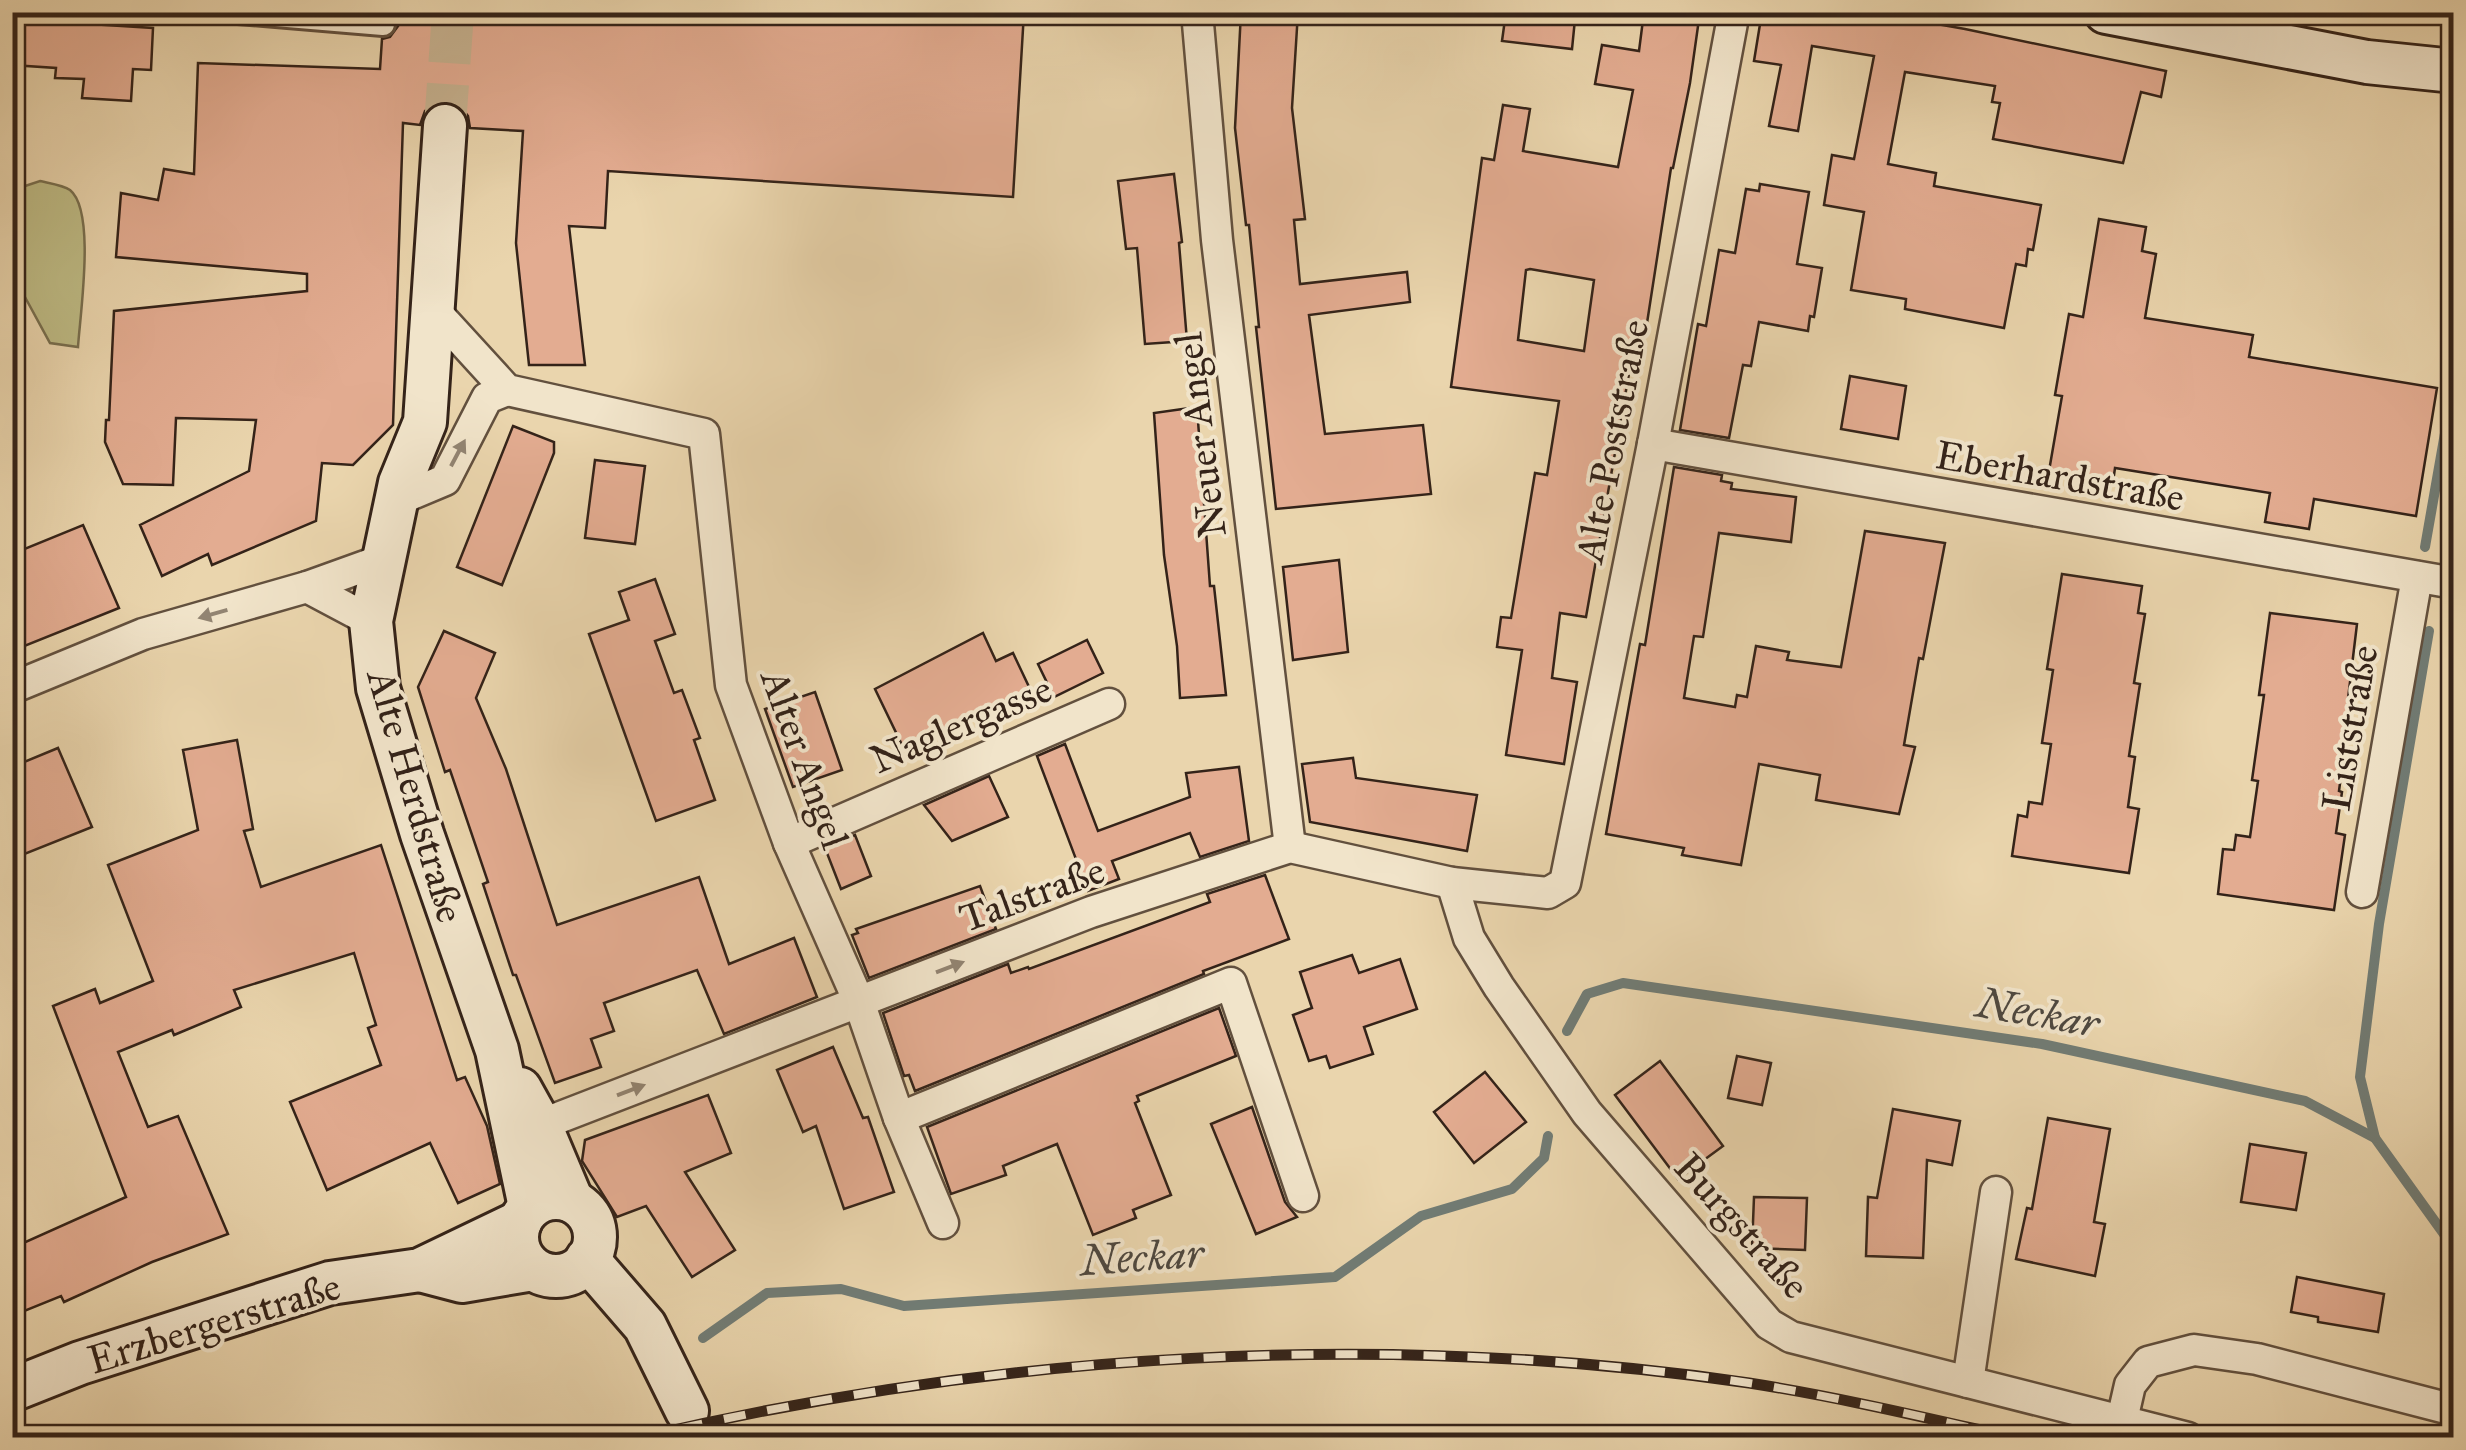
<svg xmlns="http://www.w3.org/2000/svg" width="2466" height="1450" font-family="'IM FELL Great Primer',serif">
	<rect width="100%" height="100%" fill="#ead5ad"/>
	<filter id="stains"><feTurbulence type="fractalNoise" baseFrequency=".002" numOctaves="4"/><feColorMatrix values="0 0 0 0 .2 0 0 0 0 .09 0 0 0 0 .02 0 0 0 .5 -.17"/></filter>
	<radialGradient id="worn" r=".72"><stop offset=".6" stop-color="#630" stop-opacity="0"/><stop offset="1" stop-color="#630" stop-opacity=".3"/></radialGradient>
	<path fill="#bebb85" stroke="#796f4f" stroke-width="2.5" d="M40 181C48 183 63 185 70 190 96 211 80 314 78 347L50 343 13 275V190Z"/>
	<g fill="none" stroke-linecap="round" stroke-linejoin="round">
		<g stroke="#717c75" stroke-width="10">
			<path d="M2425 547 2454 382"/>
			<path d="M1567 1031 1587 994 1623 983 2042 1044 2305 1101 2375 1138 2454 1248"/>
			<path d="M2375 1138 2360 1077 2379 924 2429 631"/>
			<path d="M703 1338 767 1293 841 1289 904 1306 1335 1277 1421 1216 1512 1189 1544 1158 1548 1136"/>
		</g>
	</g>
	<g fill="#e3ac91" stroke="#342319" stroke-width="2.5" fill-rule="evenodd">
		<path d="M12 12H60L59 22 153 28 151 70 133 69 131 101 82 98 84 79 55 78 56 68 12 65Z"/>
		<path d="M392 12H1024L1013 197 608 171 605 228 569 226 585 365H529L516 243 523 131 470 128 468 116 460 106 448 101 435 103 425 111 420 125 403 123 393 425 353 465 322 463 316 521 212 565 208 554 162 576 140 525 249 471 256 420 176 418 173 485 123 484 105 442 106 420H109L114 311 307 291V274L116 257 121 193 158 200 164 169 194 174 198 63 380 69 382 39 390 37 398 26Z"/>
		<path d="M1241 12H1298L1292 108 1305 219 1294 220 1300 284 1407 272 1410 302 1309 315 1325 434 1423 425 1431 494 1276 509 1256 327H1259L1249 225H1246L1235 128Z"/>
		<path d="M1506 12 1575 19 1572 49 1502 41Z"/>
		<path d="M1644 12H1700L1690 83 1673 168H1671L1645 336 1636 334 1586 617 1560 613 1552 678 1577 682 1564 764 1506 755 1522 650 1497 647 1501 617 1511 618 1535 473 1547 475 1559 401 1451 387 1482 158 1494 160 1503 105 1530 109 1523 151 1618 167 1633 90 1595 84 1602 45 1639 51ZM1530 269 1594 280 1584 351 1518 340 1526 270Z"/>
		<path d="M1762 12H1869L1965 29 2166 71 2161 97 2141 92 2123 163 1993 139 2000 103 1992 102 1995 86 1905 72 1888 164 1936 173 1934 186 2041 205 2033 250 2028 249 2026 266 2016 264 2004 328 1905 309 1906 299 1851 290 1864 212 1824 205 1832 155 1854 159 1874 56 1812 46 1798 131 1769 126 1781 65 1754 61Z"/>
		<path d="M1174 174 1182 242 1179 243 1187 341 1145 344 1137 248 1126 249 1118 181Z"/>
		<path d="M1760 184 1809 192 1797 264 1822 268 1814 317 1810 316 1808 331 1759 322 1751 366 1743 365 1729 438 1680 430 1698 324 1706 326 1719 250 1735 253 1746 189 1759 191Z"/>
		<path d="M2099 219 2146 227 2142 251 2156 254 2145 318 2253 335 2249 357 2437 388 2416 516 2314 499 2309 529 2265 522 2270 493 2115 468 2113 482 2049 471 2062 396 2055 395 2069 314 2083 317Z"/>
		<path d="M1850 376 1906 386 1898 439 1841 429Z"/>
		<path d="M1197 407 1210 586H1214L1226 695 1180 698 1177 646 1164 555 1154 413Z"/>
		<path d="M513 426 554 442V453L502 585 457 567Z"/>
		<path d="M595 460 645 466 635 544 585 538Z"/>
		<path d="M1674 467 1722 475 1721 481 1732 483 1731 489 1796 497 1791 542 1719 533 1703 637 1694 636 1684 698 1735 707 1737 695 1747 697 1756 646 1789 652 1787 660 1841 667 1865 531 1945 543 1923 659 1919 658 1904 745 1915 747 1899 814 1816 800 1820 775 1759 764 1741 865 1682 855 1684 848 1606 834 1640 644 1645 645Z"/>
		<path d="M83 525 119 608 12 651V554Z"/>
		<path d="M1339 560 1348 652 1293 660 1283 567Z"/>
		<path d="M2062 574 2142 586 2138 613 2145 614 2134 683 2140 684 2129 756 2135 757 2128 807 2139 809 2129 873 2012 856 2018 815 2027 817 2029 802 2042 804 2051 744 2042 743 2053 670 2047 669Z"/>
		<path d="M655 579 675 634 655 641 674 693 682 690 700 738 694 740 715 800 656 821 589 634 629 620 619 592Z"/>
		<path d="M2270 613 2357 624 2347 707H2350L2339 791 2342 792 2336 833 2345 835 2334 910 2218 894 2223 849 2234 850 2236 835 2250 837 2258 781 2252 780 2264 695H2259Z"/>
		<path d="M444 631 495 653 476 698 506 769 557 925 699 877 729 964 794 938 817 997 724 1034 697 970 604 1003 614 1031 591 1039 601 1067 555 1083 516 975H513L483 884 488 882 450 770 445 772 418 687Z"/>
		<path d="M983 633 996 661 1013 653 1030 689 904 749 875 689Z"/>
		<path d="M1087 640 1103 673 1054 697 1038 664Z"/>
		<path d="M815 692 842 770 793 787 765 709Z"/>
		<path d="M237 740 253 829 244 831 261 887 381 845 457 1080 465 1077 487 1126 500 1184 458 1203 430 1143 327 1190 290 1102 381 1065 368 1028 376 1025 354 953 234 990 241 1007 174 1035 172 1030 118 1052 148 1127 178 1116 228 1234 152 1262 64 1302 61 1296 12 1316V1248L126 1197 53 1006 95 989 100 1003 153 981 108 865 198 830 183 750Z"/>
		<path d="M1065 744 1098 831 1190 797 1186 773 1239 767 1249 841 1200 857 1190 833 1112 861 1119 879 1088 891 1037 756Z"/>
		<path d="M58 748 92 827 12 859V767Z"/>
		<path d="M1353 758 1356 778 1477 795 1467 851 1310 822 1302 764Z"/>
		<path d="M989 776 1008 817 952 841 924 805Z"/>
		<path d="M855 835 871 876 841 889 825 848Z"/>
		<path d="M1265 875 1289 939 1203 971 1204 974 915 1091 909 1075 904 1076 883 1013 1008 964 1011 973 1028 967 1029 969 1210 902 1207 894Z"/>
		<path d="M980 886 996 929 869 978 852 935 858 933 856 929Z"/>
		<path d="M1352 955 1359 973 1400 959 1417 1009 1364 1027 1373 1054 1330 1068 1326 1056 1309 1061 1293 1015 1312 1008 1300 972Z"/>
		<path d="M1219 1008 1236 1056 1137 1096 1139 1101 1135 1103 1171 1195 1133 1210 1136 1218 1093 1235 1057 1144 1003 1166 1006 1175 951 1194 927 1127Z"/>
		<path d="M833 1047 863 1118 868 1117 894 1192 844 1209 816 1126 803 1132 777 1070Z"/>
		<path d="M1737 1056 1771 1063 1762 1105 1728 1098Z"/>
		<path d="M1660 1061 1723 1146 1678 1179 1615 1095Z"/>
		<path d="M1485 1072 1526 1122 1474 1163 1434 1112Z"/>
		<path d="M708 1095 731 1153 685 1172 735 1250 692 1277 646 1206 617 1217 582 1161 585 1140Z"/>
		<path d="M1252 1107 1285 1202 1297 1217 1256 1234 1211 1124Z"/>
		<path d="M1893 1109 1960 1121 1952 1165 1927 1160 1923 1258 1866 1256 1868 1197 1877 1198Z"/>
		<path d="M2048 1118 2110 1129 2094 1222 2105 1224 2095 1276 2016 1259 2027 1208 2032 1209Z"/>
		<path d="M2250 1144 2306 1153 2296 1210 2241 1202Z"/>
		<path d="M1754 1197 1807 1198 1805 1250 1752 1248Z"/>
		<path d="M2297 1277 2384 1294 2378 1332 2318 1322V1317L2291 1312Z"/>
	</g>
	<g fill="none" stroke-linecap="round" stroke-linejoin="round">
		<path stroke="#c6b18f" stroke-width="42" stroke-dasharray="42 21" stroke-linecap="butt" d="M445 126 453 12"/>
		<g stroke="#62503e" stroke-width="28">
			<path id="pedestrian" d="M238 12 383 24"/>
		</g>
		<g stroke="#62503e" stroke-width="35">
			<g id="minor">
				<path d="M1197 12 1217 240 1290 847"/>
				<path d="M433 309 507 390 704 434 731 685 789 843 859 1002 899 1118 943 1223"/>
				<path d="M1653 444 2454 583"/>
				<path d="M395 501 445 480 487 398 507 390"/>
				<path d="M307 587 371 621"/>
				<path d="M12 688 143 634 307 587 382 560"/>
				<path d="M789 843 1109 704"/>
				<path d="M1452 883 1469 938 1499 987 1587 1113 1769 1324 1791 1337 2188 1438"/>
				<path d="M2362 892 2417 577"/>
				<path d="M899 1118 1231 983 1303 1196"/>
				<path d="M540 1125 1091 912 1290 847 1452 883 1548 893 1565 883 1653 444 1734 12"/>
				<path d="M1968 1382 1996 1192"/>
				<path d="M2122 1420 2130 1385 2148 1362 2194 1350 2257 1359 2454 1410"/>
			</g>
		</g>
		<g stroke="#342319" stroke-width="48">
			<g id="secondary">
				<path d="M2106 12 2367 62 2454 71"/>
				<path d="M445 126 425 422 400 483 371 621 378 688 422 834 497 1050 530 1207"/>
				<path d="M520 1089 540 1125 572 1201"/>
				<circle cx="556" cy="1237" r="39"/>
				<path d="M587 1259 645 1326 687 1411"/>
				<path d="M420 1270 462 1281 533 1269"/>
				<path d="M12 1390 80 1363 330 1283 420 1270 520 1222"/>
			</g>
		</g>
		<use href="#pedestrian" stroke="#f1e4ca" stroke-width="22"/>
		<use href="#minor" stroke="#f1e4ca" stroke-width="30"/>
		<use href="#secondary" stroke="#f1e4ca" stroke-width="42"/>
		<g stroke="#342319" stroke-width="11">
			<path id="rail" d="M638 1438C1000 1353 1380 1329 1749 1383 1839 1397 1927 1418 2016 1438"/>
		</g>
		<use href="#rail" stroke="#f1e4ca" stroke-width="8" stroke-dasharray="22" stroke-linecap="butt"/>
	</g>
	<defs><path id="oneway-solid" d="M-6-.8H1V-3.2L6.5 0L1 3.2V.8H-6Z" transform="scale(2.5)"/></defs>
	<g fill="#928472">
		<use href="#oneway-solid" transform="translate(458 453) rotate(-62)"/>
		<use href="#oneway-solid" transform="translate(213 614) rotate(164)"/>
		<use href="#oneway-solid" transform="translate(950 967) rotate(-21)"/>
		<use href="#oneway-solid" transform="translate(631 1090) rotate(-21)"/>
	</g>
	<g text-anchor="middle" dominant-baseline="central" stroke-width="8" stroke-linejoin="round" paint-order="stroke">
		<g font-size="40" fill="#342319" stroke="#f1e4ca">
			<text transform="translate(1200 435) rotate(-97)">Neuer Angel</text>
			<text transform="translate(1612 441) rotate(-79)">Alte Poststraße</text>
			<text transform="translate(2060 476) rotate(10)">Eberhardstraße</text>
			<text transform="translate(961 724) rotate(-23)">Naglergasse</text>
			<text transform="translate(2350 728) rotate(-80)">Liststraße</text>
			<text transform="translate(805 759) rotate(70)">Alter Angel</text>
			<text transform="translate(416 796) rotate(74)">Alte Herdstraße</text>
			<text transform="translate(1032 894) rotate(-20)">Talstraße</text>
			<text transform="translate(1742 1226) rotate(48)">Burgstraße</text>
			<text transform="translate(214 1323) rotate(-17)">Erzbergerstraße</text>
		</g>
		<g font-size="42" font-style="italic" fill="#4e4840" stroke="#f1e4ca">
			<text transform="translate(2038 1013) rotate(10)">Neckar</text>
			<text transform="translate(1142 1257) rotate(-4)">Neckar</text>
		</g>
	</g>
	<rect width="2466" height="1450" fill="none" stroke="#ead5ad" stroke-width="50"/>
	<rect x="15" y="15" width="2436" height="1420" fill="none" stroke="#342319" stroke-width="5"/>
	<rect x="25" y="25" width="2416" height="1400" fill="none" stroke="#342319" stroke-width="2.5"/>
	<rect width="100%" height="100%" filter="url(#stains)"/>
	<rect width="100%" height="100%" fill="url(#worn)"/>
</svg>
